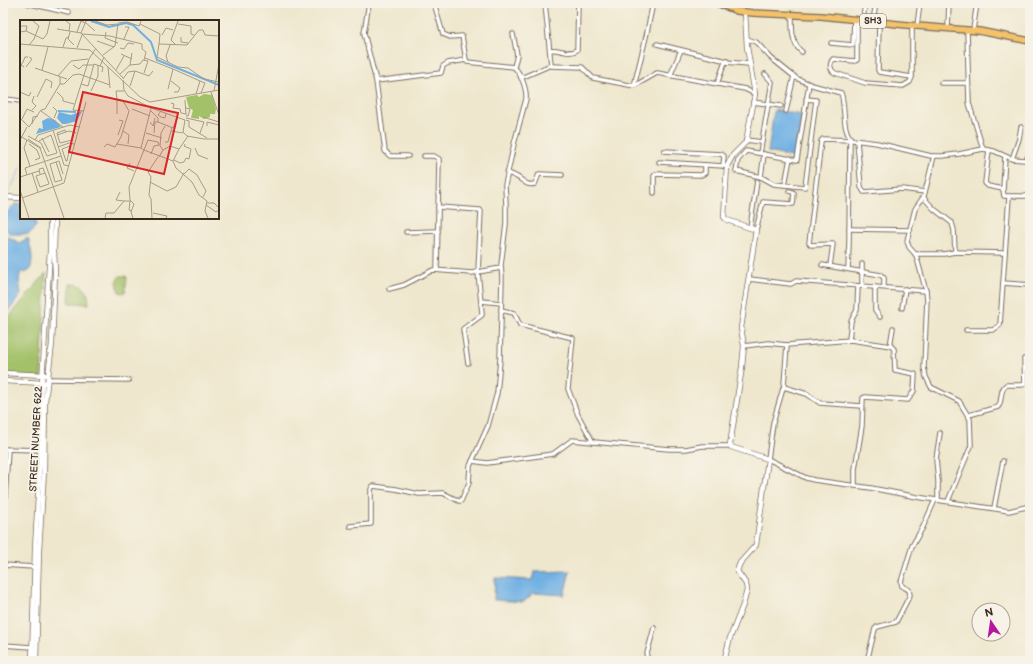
<svg xmlns="http://www.w3.org/2000/svg" width="1033" height="664" font-family="'Balsamiq Sans',sans-serif">
	<rect width="100%" height="100%" fill="#f7f3e8"/>
	<filter id="ink" filterUnits="userSpaceOnUse"><feTurbulence type="fractalNoise" baseFrequency=".025" numOctaves="2"/><feDisplacementMap in="SourceGraphic" scale="8" xChannelSelector="R" yChannelSelector="G"/><feConvolveMatrix kernelMatrix="1 2 1 2 8 2 1 2 1" color-interpolation-filters="sRGB"/></filter>
	<filter id="wash" filterUnits="userSpaceOnUse"><feTurbulence type="fractalNoise" baseFrequency=".012" numOctaves="4" result="noise"/><feDisplacementMap in="SourceGraphic" scale="16" xChannelSelector="R" yChannelSelector="G"/><feGaussianBlur stdDeviation="0.9" result="paint"/><feColorMatrix in="noise" values="0 0 0 0 0 0 0 0 0 0 0 0 0 0 0 0 0 1.4 0 .05"/><feComposite in="paint" operator="in"/></filter>
	<g filter="url(#wash)">
		<rect width="100%" height="100%" fill="#efe7cd"/>
		<g fill="#a3c169" stroke="#6f7644">
			<path d="M46 273 41 377 3 378V321L9 317Z"/>
			<path d="M120 276H126L127 278 125 292 123 293 119 292 117 281 118 278Z"/>
			<path d="M70 284C85 284 88 290 89 304L69 303Z"/>
		</g>
		<g fill="#6fb0e3" stroke="#556d80">
			<path d="M774 110 802 115 796 158 768 152Z"/>
			<path d="M15 204H21V218H35L36 226 29 234H9L8 230H3V216Z"/>
			<path d="M3 236 11 238 19 243 28 238C31 250 34 258 30 270L25 273 21 271 19 279 21 294 5 317 3 318Z"/>
			<path d="M570 571 564 595 533 593 524 602 494 600 495 578 532 580 534 572Z"/>
		</g>
		<g fill="none" stroke-linecap="round" stroke-linejoin="round">
			<path stroke="#6fb0e3" stroke-width="1" d="M6 194 10 190 21 168"/>
		</g>
	</g>
	<g filter="url(#ink)">
		<g fill="none" stroke-linecap="round" stroke-linejoin="round">
			<g stroke="#7a6c5b" stroke-width="5.5">
				<g id="minor">
					<path d="M27 3 69 13"/>
					<path d="M369 3 364 33 376 81 385 151 390 156H408"/>
					<path d="M792 14C792 27 791 44 802 52"/>
					<path d="M857 19V60L855 61 833 59C829 64 830 70 835 73L865 83 903 86 910 82 912 77V26"/>
					<path d="M863 20 865 3"/>
					<path d="M873 21 876 3"/>
					<path d="M879 22 878 70 879 72 912 77"/>
					<path d="M917 26 920 3"/>
					<path d="M948 28 949 3"/>
					<path d="M967 30 969 103 983 149"/>
					<path d="M973 30 977 3"/>
					<path d="M513 34 517 55 514 67"/>
					<path d="M747 39 756 42 771 58 796 78 812 85 841 93C846 105 841 133 853 140L877 143 931 156H942L959 154 983 149 994 151 1012 159 1025 160 1027 159 1030 150"/>
					<path d="M831 43 853 45 854 19"/>
					<path d="M657 44 727 61"/>
					<path d="M550 50C559 48 569 56 577 50L578 3"/>
					<path d="M551 66 582 67 593 78 634 86 657 73 745 89 755 94"/>
					<path d="M670 76 681 50"/>
					<path d="M521 78 551 65 545 3"/>
					<path d="M376 81 441 73 443 66 448 63 466 60"/>
					<path d="M941 83H968"/>
					<path d="M717 84 725 62 749 64"/>
					<path d="M634 86 646 37 653 3"/>
					<path d="M5 99V91"/>
					<path d="M753 102 781 106"/>
					<path d="M3 110 5 99 21 101"/>
					<path d="M786 111 794 76"/>
					<path d="M746 140 762 142"/>
					<path d="M857 141 861 187 864 192 902 189 925 192"/>
					<path d="M989 150 985 183 988 186 1003 189"/>
					<path d="M664 151 721 154 724 156 723 166"/>
					<path d="M760 153 772 82 765 74"/>
					<path d="M764 154 761 177 774 184 805 187 816 100 806 99"/>
					<path d="M424 156H434L439 159 437 270"/>
					<path d="M934 156 924 196 915 209 907 241 909 247 916 255 926 291 927 300 924 367 926 377 931 387 959 401 970 419 971 446 948 501"/>
					<path d="M1005 157 1003 189 1004 196H1030"/>
					<path d="M1012 159 1019 139 1021 127"/>
					<path d="M659 162 724 166"/>
					<path d="M507 173C511 174 514 175 517 177 524 181 526 186 535 184L539 174 562 175"/>
					<path d="M761 177 736 171 738 160 746 151 797 160 809 84"/>
					<path d="M785 185 790 158"/>
					<path d="M654 193V176L656 174 701 175 705 173V165"/>
					<path d="M924 198 934 209 952 223 954 230 955 252"/>
					<path d="M438 207 480 210 481 211 478 272 482 313V315L463 329 468 363"/>
					<path d="M750 228 757 181"/>
					<path d="M849 229 910 230"/>
					<path d="M756 230 763 202 793 204 794 193 793 192 789 191"/>
					<path d="M406 232 438 231"/>
					<path d="M915 254H944L955 252 1005 253"/>
					<path d="M822 265 881 275 884 278V287"/>
					<path d="M830 266 833 244 811 245 809 243 821 141 823 139 851 140"/>
					<path d="M848 269 849 243 850 140"/>
					<path d="M749 279 791 284 796 281 926 291"/>
					<path d="M1003 283 1030 285"/>
					<path d="M862 286V264"/>
					<path d="M875 287V310L880 317"/>
					<path d="M389 289 404 285 433 270 472 273 501 268"/>
					<path d="M481 301 501 303"/>
					<path d="M902 308 905 289"/>
					<path d="M501 310 514 313 520 325 573 338 568 389 578 415 593 442"/>
					<path d="M966 330H993L1000 325 1009 197"/>
					<path d="M849 340 851 321 857 310 858 286"/>
					<path d="M787 345 784 385 773 423 768 459 806 478 814 480 871 488 917 497 1009 511 1030 506"/>
					<path d="M744 346 768 343 787 345 851 340 891 346 894 349 895 370 915 374 914 391 908 400 865 397 863 398 862 426 855 469V486"/>
					<path d="M890 346 893 328"/>
					<path d="M48 379 129 380"/>
					<path d="M784 387 807 394 820 403 862 406"/>
					<path d="M969 415 998 407C1003 401 999 390 1006 385H1022L1025 384 1024 359 1030 358"/>
					<path d="M3 449 40 450"/>
					<path d="M472 461 487 463 553 454 572 440 669 449H686L702 446H730"/>
					<path d="M938 500V481L936 459 940 433"/>
					<path d="M994 508 1003 461"/>
					<path d="M350 526 371 524V489L373 486 396 489 419 494 443 493 459 501H461L469 483 470 466 488 426 497 393 500 360 502 278 501 265 506 224V205L505 185 514 144 526 99C527 89 521 74 514 67L467 62 466 60 462 36 450 37 443 34 434 3"/>
					<path d="M3 531 8 450"/>
					<path d="M3 565 34 567"/>
					<path d="M3 645 32 647"/>
					<path d="M645 661 654 628"/>
					<path d="M867 661 875 629 877 627 896 622 910 595 909 590 902 586 901 582 912 546 923 527 935 500"/>
				</g>
			</g>
			<g stroke="#7a6c5b" stroke-width="6">
				<g id="tertiary">
					<path d="M3 197 21 198"/>
					<path d="M3 373 45 375"/>
					<path d="M3 381 46 383"/>
					<path d="M32 661 35 549 41 443V400L50 250V218"/>
					<path d="M36 661 39 550 44 471 45 401 52 344 55 273 54 250 55 218"/>
					<path d="M724 661 730 638 743 605 747 590 746 584 737 571 740 563 756 545 768 459 731 447 730 445 742 367 744 346 741 328 756 230 727 220 724 217 727 166 733 155 746 142 755 94 747 47 745 12"/>
				</g>
			</g>
			<g stroke="#7a6c5b" stroke-width="8">
				<path id="primary" d="M717 3 737 11 753 13 821 16 917 26 979 31 1030 41"/>
			</g>
			<use href="#minor" stroke="#fff" stroke-width="3.5"/>
			<use href="#tertiary" stroke="#fff" stroke-width="4.5"/>
			<use href="#primary" stroke="#f3c26a" stroke-width="5.5"/>
		</g>
	</g>
	<g text-anchor="middle" dominant-baseline="central" stroke-width="3.5" stroke-linejoin="round" paint-order="stroke">
		<rect fill="#f7f3e8" stroke="#73665b" stroke-width="1" x="860" y="14" width="26" height="14" rx="3"/>
		<g font-size="9" font-weight="bold" fill="#3b2a1e">
			<text x="873" y="21">SH3</text>
		</g>
		<g font-size="10" fill="#3b2a1e" stroke="#f7f3e8">
			<text transform="translate(36 439) rotate(-87)">STREET NUMBER 622</text>
		</g>
	</g>
	<g transform="translate(20 20)">
		<rect width="199" height="199" fill="#efe7cd"/>
		<path d="M184 74 192 75 196 89 195 94H190V97L184 99 179 96V99L171 98 173 90 169 88 166 77 177 75 179 77Z" fill="#a3c169"/>
		<path d="M62 91 57 101 46 104H42L37 98 39 92 51 95ZM28 98 35 100 41 107 16 114 19 108 23 109 22 101Z" fill="#6fb0e3"/>
		<path fill="none" stroke="#6fb0e3" stroke-width="2" d="M71 1 89 7 106 3 113 5 131 22 137 40 199 65M38 91 56 92"/>
		<path fill="none" stroke="#a79b87" stroke-width="1" d="M46 1 50 4 49 11 61 13 103 58M75 1 87 5 98 4 95 26 83 35M65 2 75 11M98 3 107 2 119 6 121 1M120 4 140 14 139 24M158 4 171 6V14L174 15M37 9 49 11M6 11 23 19 27 14 30 1M0 12 6 11 7 6H1M50 12 48 19 54 25M57 12 61 1 65 3M86 12 85 18 98 23M61 13 66 1M62 14 90 16 122 24V29L126 32 124 40M142 15 146 8 153 10M199 16 185 15 183 10H179L167 25 139 24 137 37 158 47 168 48 184 59 199 62M161 17V22L168 23M104 19 109 7H105M77 21 94 27M0 24 70 30 120 77 130 82 199 70M9 25 14 19 19 6 13 1M156 25 151 20 158 1M43 27 46 18 49 17M57 28 62 15M100 28 104 29 108 23 114 24M101 34 112 39M125 38 153 49 148 69M148 42 146 36 150 25M53 45 59 49 63 45H74M110 45 112 33M4 47 1 45 3 42 5 37H8M6 47 12 39 9 37M88 47 90 68M15 48 47 59M153 49 180 61 176 74M22 50 28 27M96 50 104 36M115 51 129 56 133 51M82 52 83 47 80 46 84 37M100 54 110 45 120 44 123 40 128 41 124 53M38 56 51 41 68 39M40 57V64H44L53 55 59 54 90 65M103 59 108 52 115 51 110 66M103 60 104 70 108 76 131 88 165 100 163 112 167 116 184 119H199M151 61 160 68 158 72H154M180 61 185 63 181 73M61 64 68 66 74 44 80 46M71 71 78 56V45M194 71 199 44M0 72 9 76 11 72M37 72 43 78V81L54 84M191 72 199 95M17 77 26 59 32 62 31 68M165 80 166 95M151 83 154 84 153 88 160 89 161 93 166 94M33 87 37 91 34 98M166 88 170 89 168 96H166M25 89 40 64M112 89 130 96M12 90 16 86 12 82 14 76M21 91 43 107M64 91 53 90 69 39 76 28M131 91 138 98V102L153 108 158 97M141 91 138 95 141 97 145 98 146 93M97 94V79M183 97 199 102M0 98 9 107 21 90 25 89M166 98 184 102 180 113M2 99 7 89 14 92M166 100 169 101V107L187 118M130 102 133 106 135 98M12 104 13 97 18 96M187 106V102L199 105M152 107 151 111 163 113M33 110 44 145 49 146M103 111 109 115 108 124M46 112 45 110 37 113 40 123 52 120 54 113M126 113 142 118M134 113 135 102H138M37 115 49 111 56 113M98 115 103 101 99 100M0 116 20 128 44 198M8 116 21 123 27 136 37 133 31 115 19 121M168 116 159 129 153 141 156 148 172 162 179 175 187 181 185 191 188 198M22 118 29 132M8 119 21 128M0 120 7 107M7 120 4 128 10 146M15 120 18 115 50 105 60 107M128 120 124 130 153 141M128 120 138 122 139 125 134 126 131 134M145 122H148L151 111M9 124 17 130 20 138 15 140M97 124 121 128M50 126 47 141H46L42 129ZM38 127 49 123 54 124M84 127 87 124 95 127 101 117 109 91 103 81 97 79 96 71H104M175 128 178 135 188 139M143 130 150 126 159 129M139 137 143 130 140 126 141 113 145 106M154 140 160 143 164 142 166 138 169 139 171 129 164 126 165 124M36 142 42 160 35 162 30 144 39 141 43 154M110 143 107 148 114 151M12 153 18 172M20 154 19 149 23 148 24 151 25 153 28 161 29 164 20 167 16 156 25 153M164 154 169 149 177 155 186 171 183 177M7 155 5 148 41 136M0 157 19 151M130 162 147 171 156 167 164 153M44 163 66 82M0 170 9 198M100 172 96 180 104 181M2 178 44 163M110 181 109 190 112 191M187 183H194L199 188M186 185 196 192 199 190M133 193 147 196 146 198M85 198 86 193H94L104 181H111M113 198 111 192 114 184 110 180 109 167 124 130 121 128 131 88M132 198 131 179 129 175 131 157 128 152 138 137"/>
		<path fill="#d62828" fill-opacity="0.15" stroke="#d62828" stroke-width="2" d="M63 72 158 93 144 154 49 132Z"/>
		<rect width="199" height="199" fill="none" stroke="#3b2a1e" stroke-width="2"/>
	</g>
	<rect width="1033" height="664" fill="none" stroke="#f7f3e8" stroke-width="16"/>
	<g transform="translate(991 622) rotate(347)"><circle r="19" fill="#f7f3e8" stroke="#aca397"/>
	<path d="M0-3L7 15L0 10L-7 15Z" fill="#b5179e"/>
	<text y="-6" font-size="11" font-weight="bold" text-anchor="middle" fill="#3b2a1e">N</text>
	</g>
</svg>
